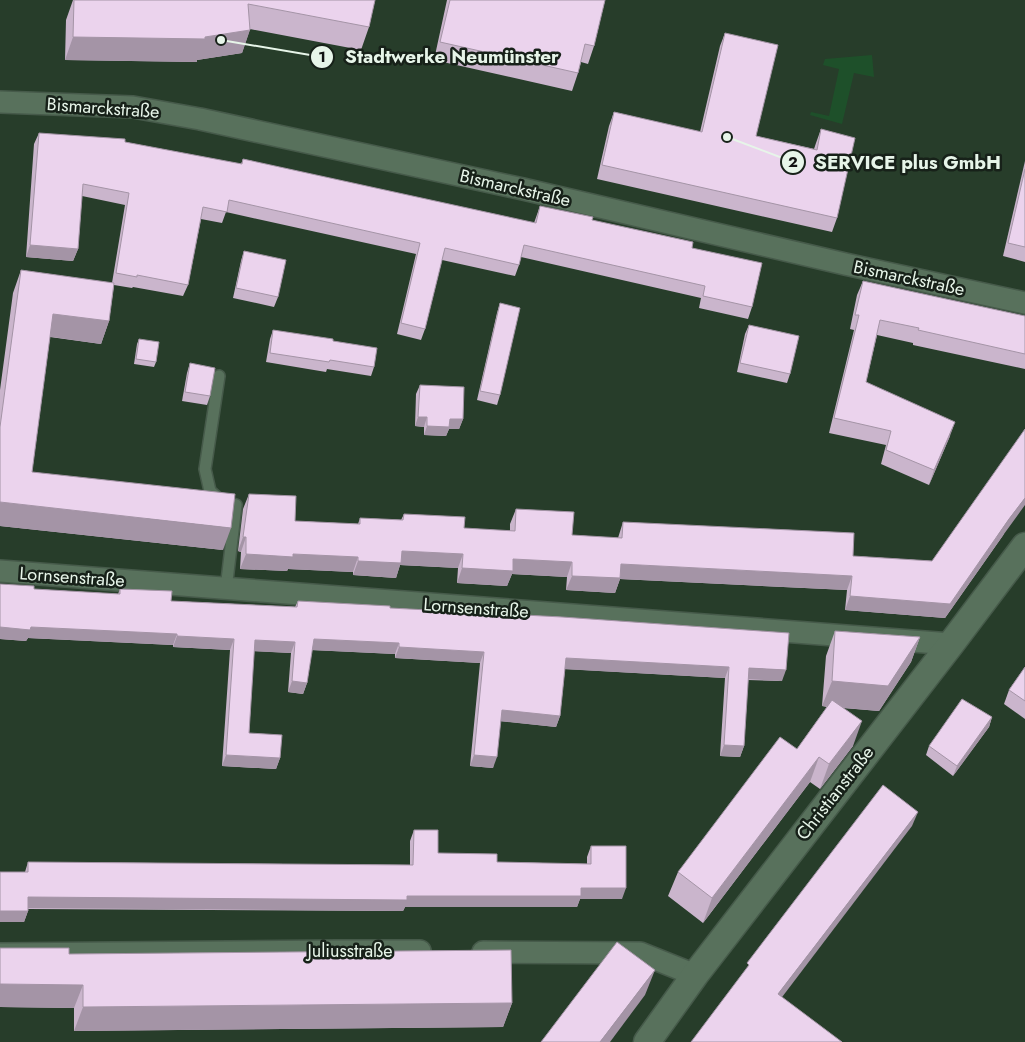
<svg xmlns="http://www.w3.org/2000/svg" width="1025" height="1042" font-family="Jost,sans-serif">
	<rect width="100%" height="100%" fill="#273d2a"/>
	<path fill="#1e502a" d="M872 55 874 77 854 73 842 124 810 115 811 112 829 116 839 69 823 65 825 59Z"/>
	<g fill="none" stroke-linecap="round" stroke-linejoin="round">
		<g stroke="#465a4a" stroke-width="14">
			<path id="service" d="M219 376 205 469 210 491 219 499 236 505 226 589"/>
		</g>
		<g stroke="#465a4a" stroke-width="24">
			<g id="minor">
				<path d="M0 102 133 107 200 119 523 189 845 264 1025 303"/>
				<path d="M0 571 951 644"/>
				<path d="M483 952 640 953 695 975"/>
				<path d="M0 954 337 951H420"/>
			</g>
		</g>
		<g stroke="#465a4a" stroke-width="29">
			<path id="tertiary" d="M647 1042 695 975 951 644 1025 546"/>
		</g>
		<use href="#service" stroke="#58715c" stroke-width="11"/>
		<use href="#minor" stroke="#58715c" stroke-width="21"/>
		<use href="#tertiary" stroke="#58715c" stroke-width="26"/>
	</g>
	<g fill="#cab5cc">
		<path d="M73 0H375L369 27 361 50 250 29 242 53 197 60V62L65 60 66 20Z"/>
		<path d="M447 0H605L594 46 588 64 581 62 578 73 572 91 434 60Z"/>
		<path d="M725 33 756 136 814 149 816 143 821 129 837 218 832 232 597 179 609 126 614 112 700 132 720 46Z"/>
		<path d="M39 133 125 142 241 164 243 159 534 223 540 206 592 220 692 248 752 307 748 319 699 308 701 298 521 257 519 265 515 276 442 260 425 329 421 340 397 334 416 254 226 212 222 223 201 219 188 285 183 296 133 287 132 288 114 285 109 321 101 344 50 337 32 472 223 550 0 526V390L13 293 21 270 112 283 125 205 82 196 78 249 73 261 26 257 34 144Z"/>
		<path d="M1025 161V262L1003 256Z"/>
		<path d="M244 251 278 297 274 307 233 298 241 261Z"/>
		<path d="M863 281 1025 316V369L913 345V343L877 335 866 382 950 436 929 485 881 464 886 445 829 433 854 330 850 329 857 295Z"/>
		<path d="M500 303V395L497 405 477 400 497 313Z"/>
		<path d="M749 325 790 374 787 383 737 372 745 334Z"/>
		<path d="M273 330 333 341 374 367 371 376 327 369 326 372 266 362 270 339Z"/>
		<path d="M139 339 156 362 154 367 134 364 137 344Z"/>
		<path d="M190 363 210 396 207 405 182 401 187 373Z"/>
		<path d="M420 385 463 419 459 429H449L446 436 424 435V427L415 426 416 394Z"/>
		<path d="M249 494 295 521 358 524 360 518 401 520 404 514 464 528 510 531V524L516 509 572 535 618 538 623 522 853 556 932 561 1004 534 945 618 845 610 847 590 620 579 615 593 566 590 567 577 512 574 507 586 457 583 458 568 400 565 396 578 353 575V572L288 569 287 571 240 569 241 552 238 551 243 509Z"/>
		<path d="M0 584 34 589 118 594 120 589 171 601 295 607 298 601 390 608 562 617 782 681 748 680 744 746 740 757 720 756 725 678 565 669 560 716 556 727 500 721 493 768 470 766 480 663 395 658V654L312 650 307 683 303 694 288 692 291 653 254 651 249 733 280 758 276 769 222 766 230 650 173 647V645L28 638 26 641 0 639Z"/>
		<path d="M835 631 920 637 911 662 879 711 843 708 853 746 820 789 810 782 703 923 668 896 678 872 797 749 827 707 822 706 826 656Z"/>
		<path d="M1025 667V719L1004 704 1009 690Z"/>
		<path d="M992 717 989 727 953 776 926 755 929 746Z"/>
		<path d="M414 830 438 853 497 862 587 864V857L591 846 622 899H580L577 907H405L403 911 28 909V911L24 922 25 872 28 862 410 865V841Z"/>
		<path d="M0 948 69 954 512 1003 503 1027 74 1031V1008L0 1007Z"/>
	</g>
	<g fill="#a494a6">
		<path d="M250 30 242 53 197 60V62L65 60 73 37H205Z"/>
		<path d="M30 245 78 249 73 261 26 257Z"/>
		<path d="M53 314 109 321 101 344 45 336Z"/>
		<path d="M418 417H427L424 427 415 426Z"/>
		<path d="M450 419H463L459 429H449L446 436 424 435 427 426Z"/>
		<path d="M955 422 950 436 929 485 934 470Z"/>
		<path d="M1025 498V505L1004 534 945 618 845 610 850 596 950 604 1009 519Z"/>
		<path d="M0 502 231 528 223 550 0 526Z"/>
		<path d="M243 537H246L241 552 238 551Z"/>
		<path d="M402 551 463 554 458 568 400 565 396 578 353 575 358 561Z"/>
		<path d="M246 554H293L358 557 353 572 288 569 287 571 240 569Z"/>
		<path d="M513 559 572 562 567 577 512 574 507 586 457 583 462 568Z"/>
		<path d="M621 564 852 576 847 590 620 579 615 593 566 590 572 576Z"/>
		<path d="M0 627H31L177 634 173 645 28 638 26 641 0 639Z"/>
		<path d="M177 636 234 639 230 650 173 647Z"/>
		<path d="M920 637 911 662 879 711 822 706 832 681Z"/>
		<path d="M314 639 399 643 395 654 310 650Z"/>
		<path d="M255 640 295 642 291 653 251 651Z"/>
		<path d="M399 647 484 652 480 663 395 658Z"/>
		<path d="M566 658 729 667 725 678 562 669Z"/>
		<path d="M749 668 786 670 782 681 745 679Z"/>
		<path d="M292 681 307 683 303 694 288 692Z"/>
		<path d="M502 710 560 716 556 727 498 721Z"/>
		<path d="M992 717 989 727 953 776 957 766Z"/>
		<path d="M862 721 853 746 820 789 829 764Z"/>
		<path d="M724 745 744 746 740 757 720 756Z"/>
		<path d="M226 755 280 758 276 769 222 766Z"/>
		<path d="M474 755 497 757 493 768 470 766Z"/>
		<path d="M819 757 810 782 703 923 712 898Z"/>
		<path d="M918 812 912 826 773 1009 778 994Z"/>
		<path d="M581 888H626L622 899H580L577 907H405L403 911 24 908 28 897 407 896Z"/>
		<path d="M0 911H28L24 922H0Z"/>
		<path d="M655 970 645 995 610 1042H600Z"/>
		<path d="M0 984 83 985 74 1008 0 1007Z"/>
		<path d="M512 1003 503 1027 74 1031 83 1007Z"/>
	</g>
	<g fill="#ebd3ed" stroke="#a494a6">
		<path d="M74 0H375L369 27 248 4 250 30 205 37V39L73 37Z"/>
		<path d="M450 0H605L594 46 585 44 578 73 440 42Z"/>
		<path d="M725 33 778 45 756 136 817 150 821 129 855 138 837 218 602 165 614 112 702 132Z"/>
		<path d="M39 133 125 139V142L242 164 243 159 536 223 540 206 593 217 592 220 693 242 692 248 762 263 752 307 703 296 705 286 524 245 519 265 445 248 425 329 401 323 420 243 229 200 227 212 203 207 188 285 137 275V277L116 273 129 193 83 184 78 249 30 245Z"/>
		<path d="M1025 169V247L1008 243Z"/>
		<path d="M244 251 286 260 278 297 236 288Z"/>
		<path d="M21 270 114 283 109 321 53 314 32 472 235 494 231 528 0 502V427Z"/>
		<path d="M863 281 1025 316V354L918 330 919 328 880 320 866 382 955 422 934 470 886 450 891 431 834 418 859 315H855Z"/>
		<path d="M500 303 520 308 500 395 480 391Z"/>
		<path d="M749 325 799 336 790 374 740 363Z"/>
		<path d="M273 330 333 339V341L377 348 374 367 330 360 329 362 270 353Z"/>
		<path d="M139 339 159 342 156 362 136 359Z"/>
		<path d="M190 363 215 368 210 396 185 392Z"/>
		<path d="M420 385 464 387 463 419H450L449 427 427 426V417H418Z"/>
		<path d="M1025 429V498L1009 519 950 604 850 596 852 576 621 564 620 578 572 576V562L513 559V571L462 568 463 554 402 551 401 563 358 561V557L293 554V557L246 554V537H243L249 494 296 496 295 521 360 524V518L403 520 404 514 465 517 464 528 515 531 516 509 574 512 572 535 622 538 623 522 854 533 853 556 932 561Z"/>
		<path d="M0 584 34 586V589L120 594V589L172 591 171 601 297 607 298 601 390 606V608L562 617 789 633 786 670 749 668 744 746 724 745 729 667 566 658 560 716 502 710 497 757 474 755 484 652 399 647V643L314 639 307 683 292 681 295 642 255 640 249 733 282 735 280 758 226 755 234 639 177 636V634L31 627 30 630 0 627V630Z"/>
		<path d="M835 631 920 637 888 686 832 681Z"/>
		<path d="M1025 667V701L1009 690Z"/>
		<path d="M962 699 992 717 957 766 929 746Z"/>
		<path d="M832 700 862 721 829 764 819 757 712 898 678 872 780 737 797 749Z"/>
		<path d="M883 785 918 812 778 994 842 1042H691L749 965 747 963Z"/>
		<path d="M414 830H438V853L497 854V862L591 864V846H626V888H581V896H407V900L28 897V911H0V872H28V862L413 865Z"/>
		<path d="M617 942 655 970 600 1042H541Z"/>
		<path d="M0 948H69V954L511 950 512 1003 83 1007V985L0 984Z"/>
	</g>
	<g text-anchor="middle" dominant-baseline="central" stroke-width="5" stroke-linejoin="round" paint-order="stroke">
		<g font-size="18" fill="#e7f5e9" stroke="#172119">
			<text transform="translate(103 108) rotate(4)">Bismarckstraße</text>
			<text transform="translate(515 188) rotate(13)">Bismarckstraße</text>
			<text transform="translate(909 278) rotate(12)">Bismarckstraße</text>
			<text transform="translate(72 577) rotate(4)">Lornsenstraße</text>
			<text transform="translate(476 608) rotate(4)">Lornsenstraße</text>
			<text transform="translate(835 793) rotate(-52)">Christianstraße</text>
			<text x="350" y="951">Juliusstraße</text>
		</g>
	</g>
	<path fill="none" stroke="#e7f5e9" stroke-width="2" d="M221 40L322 57M727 137L793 162"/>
	<g fill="#e7f5e9" stroke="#172119" stroke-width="2">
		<circle cx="221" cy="40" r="5"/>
		<circle cx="727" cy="137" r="5"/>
		<circle cx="322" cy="57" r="12"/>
		<circle cx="793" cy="162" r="12"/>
	</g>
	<g font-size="15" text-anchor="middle" font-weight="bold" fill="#111">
		<text x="322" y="62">1</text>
		<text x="793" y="167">2</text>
	</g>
	<g font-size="19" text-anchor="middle" font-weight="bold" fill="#e7f5e9" stroke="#172119" stroke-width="5" stroke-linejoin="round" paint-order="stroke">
		<text x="452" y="63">Stadtwerke Neumünster</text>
		<text x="908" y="169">SERVICE plus GmbH</text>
	</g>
</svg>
